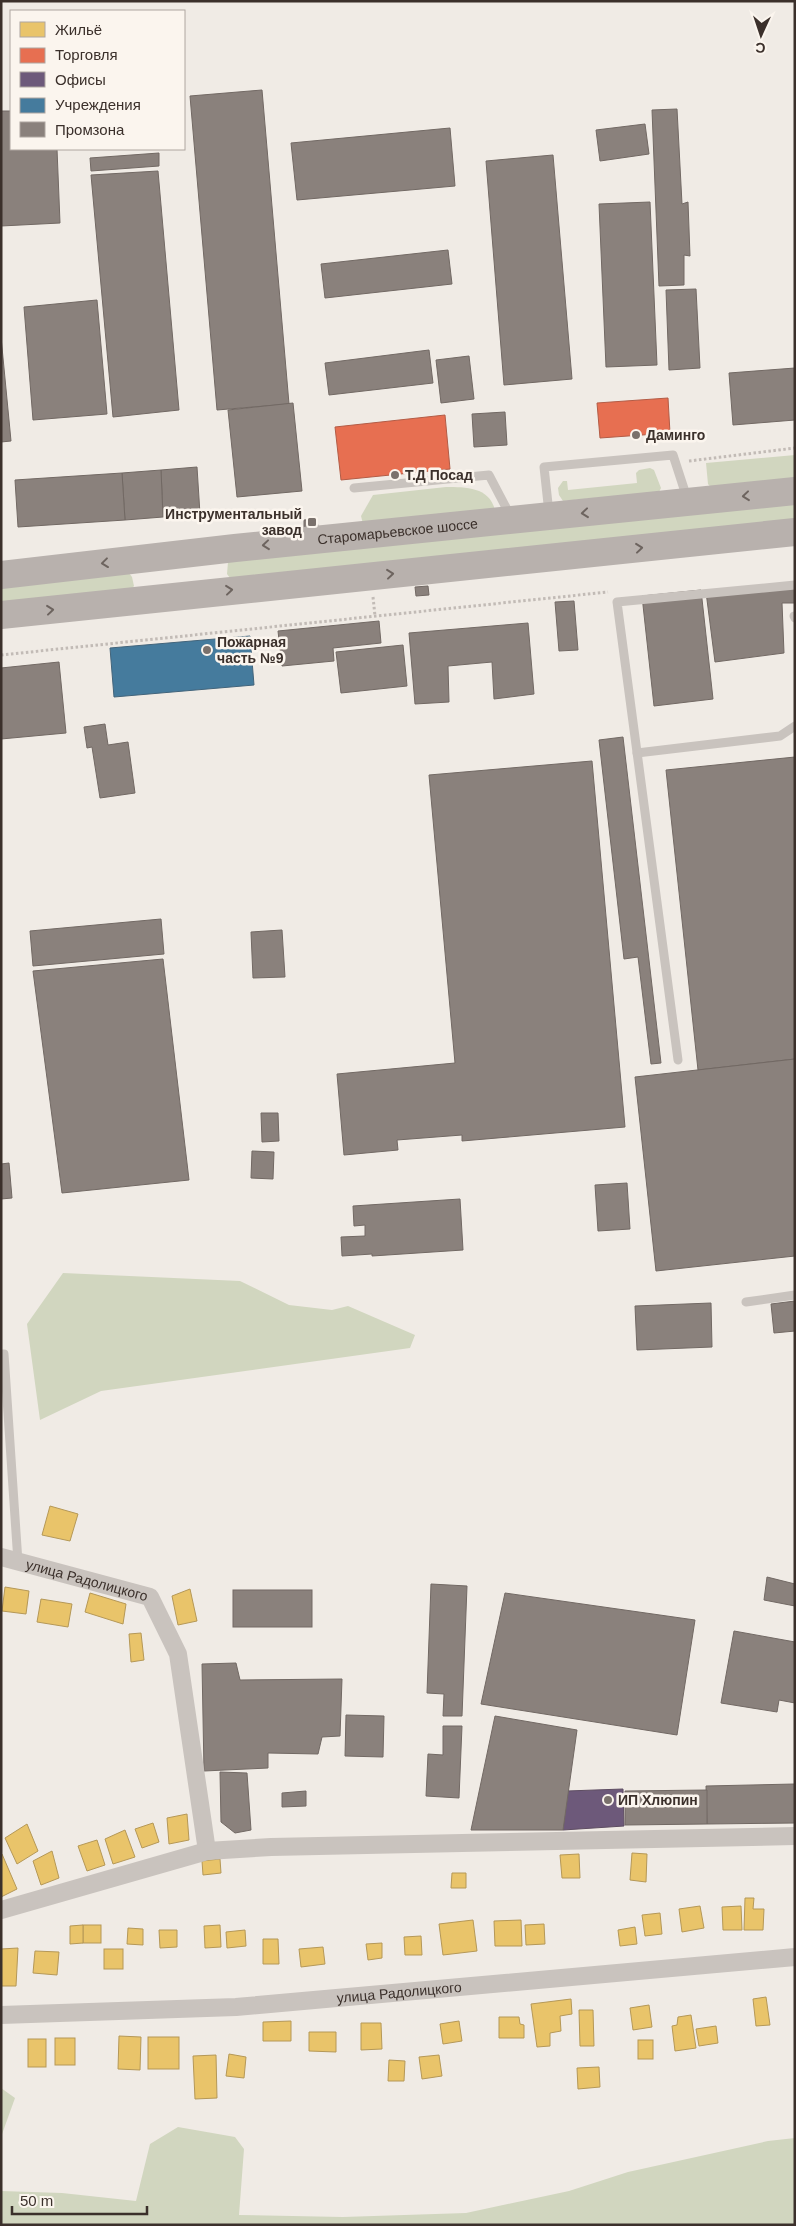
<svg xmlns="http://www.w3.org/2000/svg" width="796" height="2226" font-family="Arial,sans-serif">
	<rect width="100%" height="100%" fill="#f0ebe5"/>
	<g fill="#d1d6bf">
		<path d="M795 455V482L713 490 708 484 706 463Z"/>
		<path d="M650 468 654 470 661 488 659 492 563 501 559 495 558 488 563 481H567L568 490 637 483 636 473 639 470Z"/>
		<path d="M446 487C466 487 489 487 495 510L363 524 361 516 373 495Z"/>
		<path d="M795 503V520L230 578 227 574 228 562Z"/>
		<path d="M129 573 132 577 134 586 131 590 1 604V586Z"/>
		<path d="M63 1273 240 1281 289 1305 332 1310 348 1306 415 1335 410 1348 101 1391 40 1420 27 1324Z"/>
		<path d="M1 2088 15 2098 1 2137Z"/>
		<path d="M178 2127 235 2137 244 2149 239 2215 343 2217 466 2213 569 2191 628 2172 768 2141 795 2138V2225H1V2191L62 2193 136 2201 150 2144Z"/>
	</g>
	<g fill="#e9c46a" stroke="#b59857">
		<path d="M50 1506 78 1514 70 1541 42 1535Z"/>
		<path d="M5 1587 29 1591 26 1614 2 1611Z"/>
		<path d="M190 1589 197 1621 178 1625 172 1596Z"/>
		<path d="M90 1593 126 1604 123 1624 85 1612Z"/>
		<path d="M41 1599 72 1604 68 1627 37 1622Z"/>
		<path d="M141 1633 144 1660 131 1662 129 1634Z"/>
		<path d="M187 1814 189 1840 169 1844 167 1818Z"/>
		<path d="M153 1823 159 1842 142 1848 135 1829Z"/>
		<path d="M27 1824 38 1851 17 1864 5 1838Z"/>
		<path d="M125 1830 135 1857 113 1864 105 1839Z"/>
		<path d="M97 1840 105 1865 87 1871 78 1846Z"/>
		<path d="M52 1851 59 1878 41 1885 33 1861Z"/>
		<path d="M632 1853 647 1854 646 1882 630 1880Z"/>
		<path d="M2 1854 17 1889 1 1897V1855Z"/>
		<path d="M579 1854 580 1878H562L560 1855Z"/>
		<path d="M220 1859 221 1873 203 1875 202 1861Z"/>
		<path d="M452 1873H466V1888H451Z"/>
		<path d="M745 1898H754L753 1909H764L763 1930H744Z"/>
		<path d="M700 1906 704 1928 682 1932 679 1909Z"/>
		<path d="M741 1906 742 1930H723L722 1907Z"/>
		<path d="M660 1913 662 1934 645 1936 642 1915Z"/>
		<path d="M473 1920 477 1951 443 1955 439 1924Z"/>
		<path d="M521 1920 522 1946H495L494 1921Z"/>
		<path d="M544 1924 545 1944 526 1945 525 1925Z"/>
		<rect x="83" y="1925" width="18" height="18"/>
		<path d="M83 1925V1943L70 1944V1926Z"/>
		<path d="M220 1925 221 1947 205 1948 204 1926Z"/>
		<path d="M635 1927 637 1944 620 1946 618 1930Z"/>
		<path d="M128 1928 143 1929V1945L127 1944Z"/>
		<path d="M159 1930H177V1947L160 1948Z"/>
		<path d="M245 1930 246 1946 227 1948 226 1932Z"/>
		<path d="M421 1936 422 1955H405L404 1937Z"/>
		<path d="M263 1939H278L279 1964H263Z"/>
		<path d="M382 1943V1958L368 1960 366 1944Z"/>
		<path d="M323 1947 325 1964 301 1967 299 1949Z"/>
		<path d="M18 1948 16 1986H1V1949Z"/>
		<rect x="104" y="1949" width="19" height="20"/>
		<path d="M35 1951 59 1952 57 1975 33 1973Z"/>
		<path d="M766 1997 770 2025 756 2026 753 1999Z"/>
		<path d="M571 1999 572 2014 560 2016 561 2031 550 2033V2046L537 2047 531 2004Z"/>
		<path d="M649 2005 652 2027 633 2030 630 2008Z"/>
		<path d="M579 2010H593L594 2046H580Z"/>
		<path d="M691 2015 696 2048 675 2051 672 2026 677 2025 678 2017Z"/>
		<path d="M499 2017H519L520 2024 524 2025V2038H499Z"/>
		<path d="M291 2021V2041H263V2022Z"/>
		<path d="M459 2021 462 2041 443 2044 440 2024Z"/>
		<path d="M361 2023H381L382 2049 361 2050Z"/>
		<path d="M716 2026 718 2043 699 2046 696 2029Z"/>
		<path d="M309 2032H336V2052L309 2051Z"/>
		<path d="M119 2036 141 2037 140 2070 118 2069Z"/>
		<rect x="148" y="2037" width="31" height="32"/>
		<rect x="55" y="2038" width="20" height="27"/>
		<rect x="28" y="2039" width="18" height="28"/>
		<rect x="638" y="2040" width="15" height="19"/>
		<path d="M229 2054 246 2057 244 2078 226 2076Z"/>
		<path d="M216 2055 217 2098 195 2099 193 2056Z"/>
		<path d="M439 2055 442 2076 422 2079 419 2057Z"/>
		<path d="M389 2060 405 2061 404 2081H388Z"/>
		<path d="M599 2067 600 2087 578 2089 577 2068Z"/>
	</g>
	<g fill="#e76f51" stroke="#b35c46">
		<path d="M668 398 670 433 600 438 597 403Z"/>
		<path d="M445 415 450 469 341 480 335 427Z"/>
	</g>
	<path fill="#6d597a" stroke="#5e4d62" d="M623 1789 624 1826 563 1830 567 1791Z"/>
	<path fill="#457b9d" stroke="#42647b" d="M250 636 254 685 114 697 110 648Z"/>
	<g fill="#8a817c" stroke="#726964">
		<path d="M262 90 289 404 217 410 190 96Z"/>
		<path d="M677 109 682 204 688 202 690 256 684 255V285L659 286 652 110Z"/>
		<path d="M1 111H11V149H57L60 223 1 226Z"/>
		<path d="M645 124 649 154 600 161 596 130Z"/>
		<path d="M450 128 455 186 297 200 291 143Z"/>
		<path d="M159 153V166L91 171 90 158Z"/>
		<path d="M553 155 572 379 504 385 486 161Z"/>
		<path d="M158 171 179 410 113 417 91 175Z"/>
		<path d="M650 202 657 365 606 367 599 204Z"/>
		<path d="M448 250 452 284 325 298 321 264Z"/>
		<path d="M696 289 700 368 669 370 666 290Z"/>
		<path d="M97 300 107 414 33 420 24 307Z"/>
		<path d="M1 337 11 441 1 442Z"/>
		<path d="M429 350 433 383 329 395 325 363Z"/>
		<path d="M469 356 474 399 441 403 436 360Z"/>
		<path d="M795 368V420L733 425 729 373Z"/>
		<path d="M293 403 302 491 237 497 228 410Z"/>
		<path d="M505 412 507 445 474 447 472 414Z"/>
		<path d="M197 467 200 514 163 517 161 470Z"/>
		<path d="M161 470 163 517 125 520 122 473Z"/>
		<path d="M122 473 125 520 18 527 15 480Z"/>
		<path d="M317 519 318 528 304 529V520Z"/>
		<path d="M795 582V603H782L784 653 715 662 706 592Z"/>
		<path d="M428 586 429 595 416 596 415 587Z"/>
		<path d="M701 590 713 699 654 706 642 596Z"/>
		<path d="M574 601 578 650 559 651 555 602Z"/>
		<path d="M379 621 381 643 333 648 334 661 282 666 278 631Z"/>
		<path d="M528 623 534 694 494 699 492 662 448 666 449 702 415 704 409 633Z"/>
		<path d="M403 645 407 686 341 693 336 652Z"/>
		<path d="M59 662 66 733 1 739V668Z"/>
		<path d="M105 724 108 745 128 742 135 793 100 798 92 747 87 748 84 727Z"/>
		<path d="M623 737 661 1063 651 1064 638 957 624 959 599 740Z"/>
		<path d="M795 757V1059L698 1070 666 770Z"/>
		<path d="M592 761 625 1127 462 1141V1135L397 1140 398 1150 344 1155 337 1074 455 1063 429 775Z"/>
		<path d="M161 919 164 954 33 966 30 931Z"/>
		<path d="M282 930 285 977 253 978 251 932Z"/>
		<path d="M163 959 189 1180 62 1193 33 971Z"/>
		<path d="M795 1059V1256L656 1271 635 1077Z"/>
		<path d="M261 1113H278L279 1141 262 1142Z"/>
		<path d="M252 1151 274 1152 273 1179 251 1178Z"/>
		<path d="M9 1163 12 1198 1 1199V1164Z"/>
		<path d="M627 1183 630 1229 598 1231 595 1185Z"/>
		<path d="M460 1199 463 1250 372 1256V1254L342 1256 341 1237 365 1236V1225L354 1226 353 1206Z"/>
		<path d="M795 1301V1331L774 1333 771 1304Z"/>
		<path d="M711 1303 712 1347 637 1350 635 1306Z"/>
		<path d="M767 1577 795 1584V1606L764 1600Z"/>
		<path d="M431 1584 467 1586 462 1716H443L444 1694 427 1693Z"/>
		<rect x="233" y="1590" width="79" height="37"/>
		<path d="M505 1593 695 1620 677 1735 481 1704Z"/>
		<path d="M734 1631 795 1642V1703L779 1700 777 1712 721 1703Z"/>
		<path d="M236 1663 240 1680 342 1679 340 1736 322 1737 318 1754 268 1753V1768L204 1771 202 1664Z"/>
		<path d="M346 1715 384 1716 383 1757 345 1756Z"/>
		<path d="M495 1716 577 1730 563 1830H471Z"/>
		<path d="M443 1726H462L459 1798 426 1796 428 1754 443 1755Z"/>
		<path d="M220 1772 247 1773 251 1830 235 1833 221 1822Z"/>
		<path d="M795 1784V1823L707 1824 706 1786Z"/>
		<path d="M707 1790V1824L625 1825V1791Z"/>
		<path d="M306 1791V1806L282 1807V1793Z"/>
	</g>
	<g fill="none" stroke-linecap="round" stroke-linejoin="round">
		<g stroke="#c2bbb6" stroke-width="3" stroke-dasharray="2.5 2.5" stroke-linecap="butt">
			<path d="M689 461 795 448"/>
			<path d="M373 597 375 616"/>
			<path d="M1 655 608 592"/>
		</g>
		<g stroke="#c9c3be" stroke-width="9">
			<path d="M354 488 489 475 511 517"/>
			<path d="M549 513 544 467 673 455 687 498"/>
			<path d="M794 616 795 618"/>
			<path d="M637 753 780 736 795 726"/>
			<path d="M678 1060 617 602 795 585"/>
			<path d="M746 1302 795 1295"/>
			<path d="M1 1354H4L18 1562"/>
		</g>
		<g stroke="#c9c3be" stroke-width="18">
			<path id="s1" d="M1 1557 150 1597 178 1654 207 1851"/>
			<path d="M1 1910 207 1851 271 1847 795 1836"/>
			<path id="s2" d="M1 2015 236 2007 795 1957"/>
		</g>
		<g stroke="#b8b1ad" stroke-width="28">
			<path id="s3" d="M1 575 235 548 795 491"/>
			<path d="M1 615 795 532"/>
		</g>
	</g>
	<defs><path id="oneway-chevron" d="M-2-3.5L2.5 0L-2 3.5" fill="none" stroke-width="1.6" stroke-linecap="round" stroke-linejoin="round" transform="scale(1.25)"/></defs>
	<g stroke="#6d645f">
		<use href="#oneway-chevron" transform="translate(746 496) rotate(174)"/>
		<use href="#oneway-chevron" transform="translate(585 513) rotate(174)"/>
		<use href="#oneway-chevron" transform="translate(266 545) rotate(174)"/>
		<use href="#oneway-chevron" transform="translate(639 548) rotate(-6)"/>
		<use href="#oneway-chevron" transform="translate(105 563) rotate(173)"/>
		<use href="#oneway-chevron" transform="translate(390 574) rotate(-6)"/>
		<use href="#oneway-chevron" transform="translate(229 590) rotate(-6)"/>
		<use href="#oneway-chevron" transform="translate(50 610) rotate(-6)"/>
	</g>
	<g fill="#7a716c" stroke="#fbf5ee" stroke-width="2">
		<circle cx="636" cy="435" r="5"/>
		<circle cx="395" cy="475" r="5"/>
		<rect x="307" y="517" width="10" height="10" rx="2.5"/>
		<circle cx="207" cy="650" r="5"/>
		<circle cx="608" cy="1800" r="5"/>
	</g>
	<g text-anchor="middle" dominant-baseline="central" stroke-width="5" stroke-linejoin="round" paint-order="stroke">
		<g font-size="14" font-weight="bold" fill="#3b302b" stroke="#fbf5ee" text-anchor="start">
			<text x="646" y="435">Даминго</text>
			<text x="405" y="475">Т.Д Посад</text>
			<text x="302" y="514" text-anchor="end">Инструментальный<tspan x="302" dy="16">завод</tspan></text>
			<text x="217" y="642">Пожарная<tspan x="217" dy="16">часть №9</tspan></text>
			<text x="618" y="1800">ИП Хлюпин</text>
		</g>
		<g font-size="14" fill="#3b302b" stroke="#fbf5ee">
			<text stroke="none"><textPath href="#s3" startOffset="399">Старомарьевское шоссе</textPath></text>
			<text stroke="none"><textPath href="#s1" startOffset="89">улица Радолицкого</textPath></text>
			<text stroke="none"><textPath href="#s2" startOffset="399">улица Радолицкого</textPath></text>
		</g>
	</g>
	<rect width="796" height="2226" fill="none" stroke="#3b302b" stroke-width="5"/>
	<rect x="10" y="10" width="175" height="140" fill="#fbf5ee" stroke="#aea6a0"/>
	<rect x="20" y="22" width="25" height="15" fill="#e9c46a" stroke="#aea6a0"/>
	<text x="55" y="35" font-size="15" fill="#3b302b">Жильё</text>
	<rect x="20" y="48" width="25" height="15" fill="#e76f51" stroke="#aea6a0"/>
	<text x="55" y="60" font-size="15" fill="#3b302b">Торговля</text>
	<rect x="20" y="72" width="25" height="15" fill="#6d597a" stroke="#aea6a0"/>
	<text x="55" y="85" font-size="15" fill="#3b302b">Офисы</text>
	<rect x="20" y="98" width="25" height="15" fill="#457b9d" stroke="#aea6a0"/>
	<text x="55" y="110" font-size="15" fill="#3b302b">Учреждения</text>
	<rect x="20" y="122" width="25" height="15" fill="#8a817c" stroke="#aea6a0"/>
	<text x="55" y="135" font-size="15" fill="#3b302b">Промзона</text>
	<g transform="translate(761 35) rotate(183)" stroke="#fbf5ee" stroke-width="4" paint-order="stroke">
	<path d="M0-4L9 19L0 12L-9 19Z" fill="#3b302b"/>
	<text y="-8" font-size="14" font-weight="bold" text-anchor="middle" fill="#3b302b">С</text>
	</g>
	<path d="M12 2206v8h135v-8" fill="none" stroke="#3b302b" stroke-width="2.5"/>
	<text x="20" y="2206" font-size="15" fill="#3b302b" stroke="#fbf5ee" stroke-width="4" paint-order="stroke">50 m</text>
</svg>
